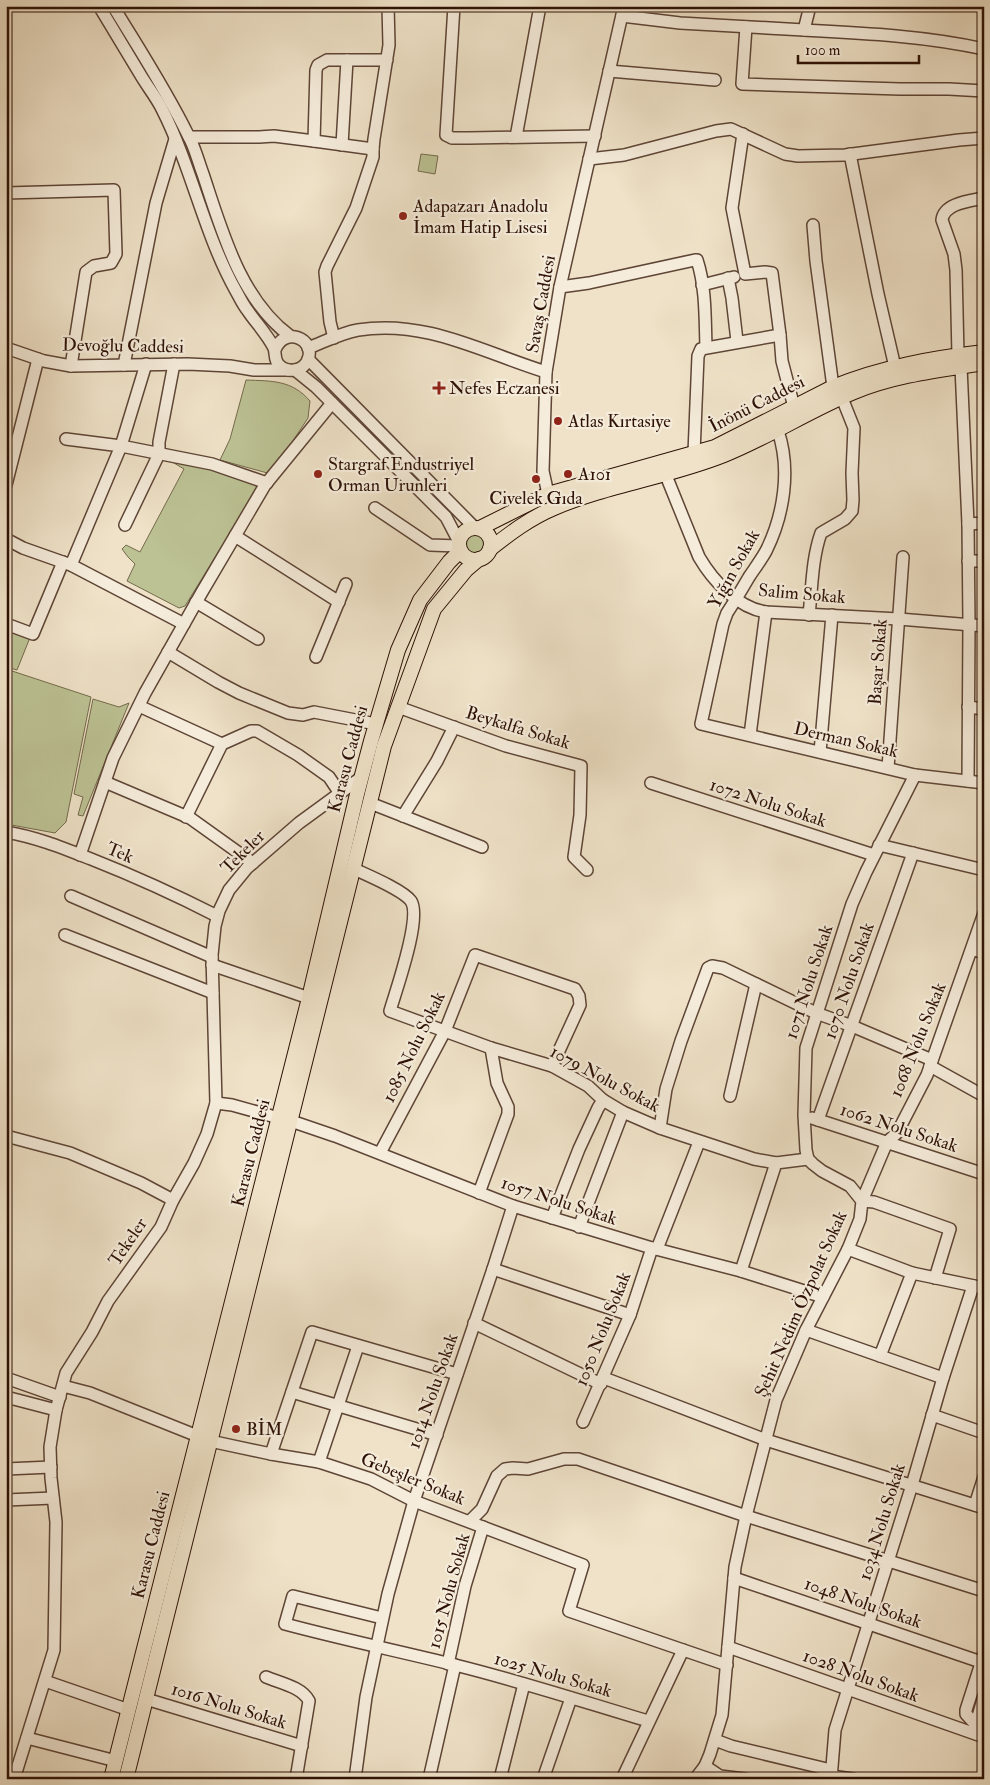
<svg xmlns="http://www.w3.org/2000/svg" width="990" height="1785" font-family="'IM FELL Double Pica',serif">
	<rect width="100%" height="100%" fill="#efe2c8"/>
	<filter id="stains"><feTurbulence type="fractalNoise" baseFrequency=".004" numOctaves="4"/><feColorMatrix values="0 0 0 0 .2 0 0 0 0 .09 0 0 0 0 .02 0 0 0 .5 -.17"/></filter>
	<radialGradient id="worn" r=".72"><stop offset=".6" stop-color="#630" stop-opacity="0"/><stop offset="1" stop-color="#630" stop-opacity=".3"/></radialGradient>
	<g fill="#bcc294" stroke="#746a4c">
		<path d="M421 154 438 156 435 174 418 171Z"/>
		<path d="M246 380C272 381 292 380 310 401L308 418 271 474 220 460 230 439Z"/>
		<path d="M169 460 257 480 260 485 185 606 179 608 127 581 135 564 128 557 122 549 126 545 140 552 184 469Z"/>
		<circle cx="474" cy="543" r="10"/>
		<path d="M6 624 28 634 29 640 17 670 6 667Z"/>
		<path d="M6 669 91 697 66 822 55 833 6 824Z"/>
		<path d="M93 699 119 707 129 703 83 816 78 815 83 797 74 794Z"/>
	</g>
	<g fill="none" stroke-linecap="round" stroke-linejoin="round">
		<g stroke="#5e4536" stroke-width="14">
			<g id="minor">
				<path d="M99 6C113 29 126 51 140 74 147 86 156 97 162 109 192 168 204 234 236 291 240 298 243 305 248 311 256 323 267 334 274 348 276 354 274 360 279 365 288 374 303 371 308 360 316 338 284 326 275 350"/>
				<path d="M113 6C139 49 166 90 188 135 195 147 198 161 203 174 222 231 240 299 290 336"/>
				<path d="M454 6 446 135 452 138H469L595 136"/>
				<path d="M622 16 680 23 804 30 810 6"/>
				<path d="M746 27 742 84 900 89H949L984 91"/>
				<path d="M804 30C863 33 926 36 984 49"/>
				<path d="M387 60H327L318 65 316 70 314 141 373 149 374 139 389 45 388 6"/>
				<path d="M609 71 715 80"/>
				<path d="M189 137H259L274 136 314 141"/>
				<path d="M516 137 540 6"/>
				<path d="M342 145 347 60"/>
				<path d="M850 154 878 294 895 367"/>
				<path d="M589 159 624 155 716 131 731 129 785 154 798 156 845 155 959 140 984 138"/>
				<path d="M6 193 114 190 116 254 111 263 94 266 86 272 71 366"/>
				<path d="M813 225 816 261 833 387"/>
				<path d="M728 278 732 298 737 341"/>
				<path d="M702 285 734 277"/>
				<path d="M560 287 589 283 695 260H697C706 287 705 319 706 347"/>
				<path d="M780 335 782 361 794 407"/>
				<path d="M334 338 330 322 325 272 327 266 356 208 373 157V149"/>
				<path d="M6 348 44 361 71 366 188 364 230 366 254 370H289"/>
				<path d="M308 348C324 342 341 333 358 330 426 319 484 353 546 372"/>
				<path d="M958 355 956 270 954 254 942 220C944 203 970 201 984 198"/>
				<path d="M308 359 474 527"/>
				<path d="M124 365 156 203 175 139"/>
				<path d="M961 367 968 524 969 624 968 781"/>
				<path d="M295 370 316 387 446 517 458 540"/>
				<path d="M778 431C791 469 784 515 766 551 761 560 755 568 749 577 742 589 735 601 727 613L723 624 701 724 915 775 984 783"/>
				<path d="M66 439 121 446 212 464 267 483"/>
				<path d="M694 453 698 356 701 349 780 335 772 273 765 272 745 274 732 208 743 134"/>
				<path d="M665 473 699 557C713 581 738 608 766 612L899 619 984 626"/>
				<path d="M6 485 38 359"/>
				<path d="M548 494 543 471 546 372 560 287 624 6"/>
				<path d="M375 508 430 545 458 546"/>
				<path d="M968 524 984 523"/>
				<path d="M125 525 159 454V442L174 364"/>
				<path d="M235 536 339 602"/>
				<path d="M6 539 23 548 71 565 184 624"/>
				<path d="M968 561H984"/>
				<path d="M71 565 121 446 146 364"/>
				<path d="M196 602 258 639"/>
				<path d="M809 615C812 588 812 558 821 533L845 519 852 511 853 500 852 473 854 428 842 398"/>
				<path d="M6 624 33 634 63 562"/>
				<path d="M168 652 218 682 239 693 288 713 303 715 314 712 376 724"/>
				<path d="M316 657 346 584"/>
				<path d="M139 706 222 744"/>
				<path d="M398 707 506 746 581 766 580 815 574 857 587 870"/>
				<path d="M968 707 984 709"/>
				<path d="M750 735 766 612"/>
				<path d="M820 752 832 615"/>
				<path d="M888 768 903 557"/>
				<path d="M105 782 190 818 253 863"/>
				<path d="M651 783 874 855"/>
				<path d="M370 803 482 847"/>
				<path d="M403 816 437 761 454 727"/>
				<path d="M186 817 222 744 251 731H257L298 755 329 777 339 792"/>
				<path d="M6 832C36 837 63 848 91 859 134 876 176 895 217 916"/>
				<path d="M879 845 984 870"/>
				<path d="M80 855 113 758 145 693 202 592 265 485 332 403"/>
				<path d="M354 869C367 875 403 890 411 901 422 918 396 990 390 1011L491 1048 552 1066 588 1086 603 1100 623 1112 660 1128 754 1159 776 1163"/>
				<path d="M71 896 212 957"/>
				<path d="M65 935 213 993"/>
				<path d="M972 949 984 953"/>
				<path d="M212 965 309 998"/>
				<path d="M930 1066 984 1096"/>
				<path d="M730 1096 756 984"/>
				<path d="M216 1103 232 1105 279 1118"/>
				<path d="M812 1118 984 1174"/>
				<path d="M818 1120 913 853"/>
				<path d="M291 1121 335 1136 513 1206 652 1248 741 1271 823 1297"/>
				<path d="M660 1128 666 1089 681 1041 708 968 712 966 723 968 816 1013 852 1026 932 1060"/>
				<path d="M6 1136 70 1153 141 1183 173 1200"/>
				<path d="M380 1153 445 1031 475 955 575 989 579 996 580 1005 552 1066"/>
				<path d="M479 1193 508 1114V1107L497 1083 491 1048"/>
				<path d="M552 1218 579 1149 598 1108 603 1100"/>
				<path d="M579 1227 623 1112"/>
				<path d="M657 1249 699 1142"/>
				<path d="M848 1249 912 1273 984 1288"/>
				<path d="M493 1269 630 1315"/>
				<path d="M741 1271 776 1163 808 1159"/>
				<path d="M935 1278 950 1229 874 1202 862 1201 887 1142 897 1133 927 1075 984 913"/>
				<path d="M474 1323 601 1384"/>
				<path d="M806 1330 943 1378"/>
				<path d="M880 1356 912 1273"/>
				<path d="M6 1378 60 1397"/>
				<path d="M604 1378 766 1440 984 1508"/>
				<path d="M63 1386 90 1393 210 1441 271 1454 319 1462 371 1479 414 1501 583 1565 569 1611 727 1665"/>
				<path d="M292 1392 437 1435"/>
				<path d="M6 1397 56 1410"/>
				<path d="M932 1415 984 1433"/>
				<path d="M583 1422 630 1315 652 1248"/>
				<path d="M271 1454 312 1332 457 1374"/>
				<path d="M319 1462 358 1346"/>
				<path d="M6 1469 51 1467"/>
				<path d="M6 1500 53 1498"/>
				<path d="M975 1505 984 1477"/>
				<path d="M470 1521 482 1509 497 1476 505 1469 513 1468 528 1469 564 1459H578L746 1516 984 1591"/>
				<path d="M734 1578 981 1662"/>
				<path d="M382 1618 293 1596 285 1624C341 1639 398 1651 455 1665 520 1681 584 1702 648 1721"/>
				<path d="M728 1647 984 1737"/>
				<path d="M448 1664 465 1586 483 1527"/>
				<path d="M266 1677C280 1683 302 1687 309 1701L296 1779"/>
				<path d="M45 1681 129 1710"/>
				<path d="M146 1699 302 1746"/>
				<path d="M976 1725 966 1714V1710L984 1654"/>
				<path d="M974 1730 984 1696"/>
				<path d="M27 1738 116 1761"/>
				<path d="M715 1740 731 1746 831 1770"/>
				<path d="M705 1766 720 1776 745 1779"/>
				<path d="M831 1776 853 1779"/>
				<path d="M14 1779 54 1650 56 1522 51 1478 50 1447 56 1410 66 1373 92 1332 108 1301 161 1227 173 1200 194 1163 207 1134 216 1103 212 955 215 926 219 911 229 890 247 868 299 823 362 777"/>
				<path d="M355 1779 366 1697 388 1594 414 1501 493 1269 513 1206"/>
				<path d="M429 1779 455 1665"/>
				<path d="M500 1779 524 1684"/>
				<path d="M543 1779 571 1698"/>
				<path d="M622 1779 683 1650"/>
				<path d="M695 1779 705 1766 710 1754 722 1715 735 1567 746 1516 776 1400 806 1330 848 1249 860 1219 862 1201 850 1186 822 1171 813 1164 808 1159 806 1150 804 1115 806 1048 852 904 866 872 915 775"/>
				<path d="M831 1779 835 1730 912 1485 943 1378 973 1286"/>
			</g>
		</g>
		<g stroke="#2d1105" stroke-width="16">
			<g id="major">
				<circle cx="475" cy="544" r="16"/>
				<path d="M480 528 548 494 715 447 833 387C881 367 933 358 984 352"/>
				<path d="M490 549C509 534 530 518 554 508 608 485 669 477 724 455 769 437 810 410 854 392 895 375 940 370 984 363"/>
				<path d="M111 1779 309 998 357 794 371 741 398 650 420 600 449 562 460 551"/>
				<path d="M126 1779 384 746 434 609 466 570 479 559"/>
			</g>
		</g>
		<use href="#minor" stroke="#f5ecdb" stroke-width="11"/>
		<use href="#major" stroke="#efe2c8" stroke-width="14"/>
	</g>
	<g fill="#8f2418" stroke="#f5ecdb" stroke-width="2">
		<circle cx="403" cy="216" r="5"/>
		<path d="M436.5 380.5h5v5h5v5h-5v5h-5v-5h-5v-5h5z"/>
		<circle cx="558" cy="421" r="5"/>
		<circle cx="318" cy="474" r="5"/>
		<circle cx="568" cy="474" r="5"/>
		<circle cx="536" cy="479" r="5"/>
		<circle cx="236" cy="1429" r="5"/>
	</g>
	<g text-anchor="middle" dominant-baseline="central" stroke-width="4.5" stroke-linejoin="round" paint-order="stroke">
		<g font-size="18" fill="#2d1105" stroke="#f5ecdb" text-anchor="start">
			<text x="413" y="206">Adapazarı Anadolu<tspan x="413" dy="21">İmam Hatip Lisesi</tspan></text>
			<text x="449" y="388">Nefes Eczanesi</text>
			<text x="568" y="421">Atlas Kırtasiye</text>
			<text x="328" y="464">Stargraf Endustriyel<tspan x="328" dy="21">Orman Urunleri</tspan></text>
			<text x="578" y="474">A101</text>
			<text x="536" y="498" text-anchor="middle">Civelek Gıda</text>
			<text x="246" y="1429">BİM</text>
		</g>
		<g font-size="18" fill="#2d1105" stroke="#f5ecdb">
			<text transform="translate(541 304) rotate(-80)">Savaş Caddesi</text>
			<text transform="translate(123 346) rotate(1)">Devoğlu Caddesi</text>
			<text transform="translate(757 404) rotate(-27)">İnönü Caddesi</text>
			<text transform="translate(734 569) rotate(-61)">Yığın Sokak</text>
			<text transform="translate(802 594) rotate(5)">Salim Sokak</text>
			<text transform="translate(878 662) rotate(-86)">Başar Sokak</text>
			<text transform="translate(518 728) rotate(17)">Beykalfa Sokak</text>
			<text transform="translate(846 740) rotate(13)">Derman Sokak</text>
			<text transform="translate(348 759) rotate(-75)">Karasu Caddesi</text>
			<text transform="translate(768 803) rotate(18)">1072 Nolu Sokak</text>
			<text transform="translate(243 852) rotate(-45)">Tekeler</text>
			<text transform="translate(120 853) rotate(23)">Tek</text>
			<text transform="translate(849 981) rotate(-71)">1070 Nolu Sokak</text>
			<text transform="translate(809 982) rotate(-72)">1071 Nolu Sokak</text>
			<text transform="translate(918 1040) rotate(-68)">1068 Nolu Sokak</text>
			<text transform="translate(414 1047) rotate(-64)">1085 Nolu Sokak</text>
			<text transform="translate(605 1079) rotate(28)">1079 Nolu Sokak</text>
			<text transform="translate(899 1128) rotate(18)">1062 Nolu Sokak</text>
			<text transform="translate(251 1153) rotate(-76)">Karasu Caddesi</text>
			<text transform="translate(559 1201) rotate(18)">1057 Nolu Sokak</text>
			<text transform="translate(128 1242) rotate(-56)">Tekeler</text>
			<text transform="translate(801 1304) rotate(-66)">Şehit Nedim Özpolat Sokak</text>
			<text transform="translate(603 1329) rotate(-68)">1050 Nolu Sokak</text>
			<text transform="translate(433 1391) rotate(-71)">1014 Nolu Sokak</text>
			<text transform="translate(413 1479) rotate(22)">Gebeşler Sokak</text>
			<text transform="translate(882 1522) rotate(-73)">1034 Nolu Sokak</text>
			<text transform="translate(151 1545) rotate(-76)">Karasu Caddesi</text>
			<text transform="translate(449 1591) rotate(-75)">1015 Nolu Sokak</text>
			<text transform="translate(863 1603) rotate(19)">1048 Nolu Sokak</text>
			<text transform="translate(553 1675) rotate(16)">1025 Nolu Sokak</text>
			<text transform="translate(861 1676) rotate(20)">1028 Nolu Sokak</text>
			<text transform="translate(229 1706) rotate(17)">1016 Nolu Sokak</text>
		</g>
	</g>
	<rect width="990" height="1785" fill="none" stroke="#efe2c8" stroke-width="25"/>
	<rect x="8" y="8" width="975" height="1770" fill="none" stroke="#2d1105" stroke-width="2.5"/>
	<rect x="12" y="12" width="965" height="1760" fill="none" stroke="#2d1105"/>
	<path d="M798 55v8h121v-8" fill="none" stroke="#2d1105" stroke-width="2.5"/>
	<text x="805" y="55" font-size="15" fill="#2d1105" stroke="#f5ecdb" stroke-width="4" paint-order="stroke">100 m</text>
	<rect width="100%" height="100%" filter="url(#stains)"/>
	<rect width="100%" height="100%" fill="url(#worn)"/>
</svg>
